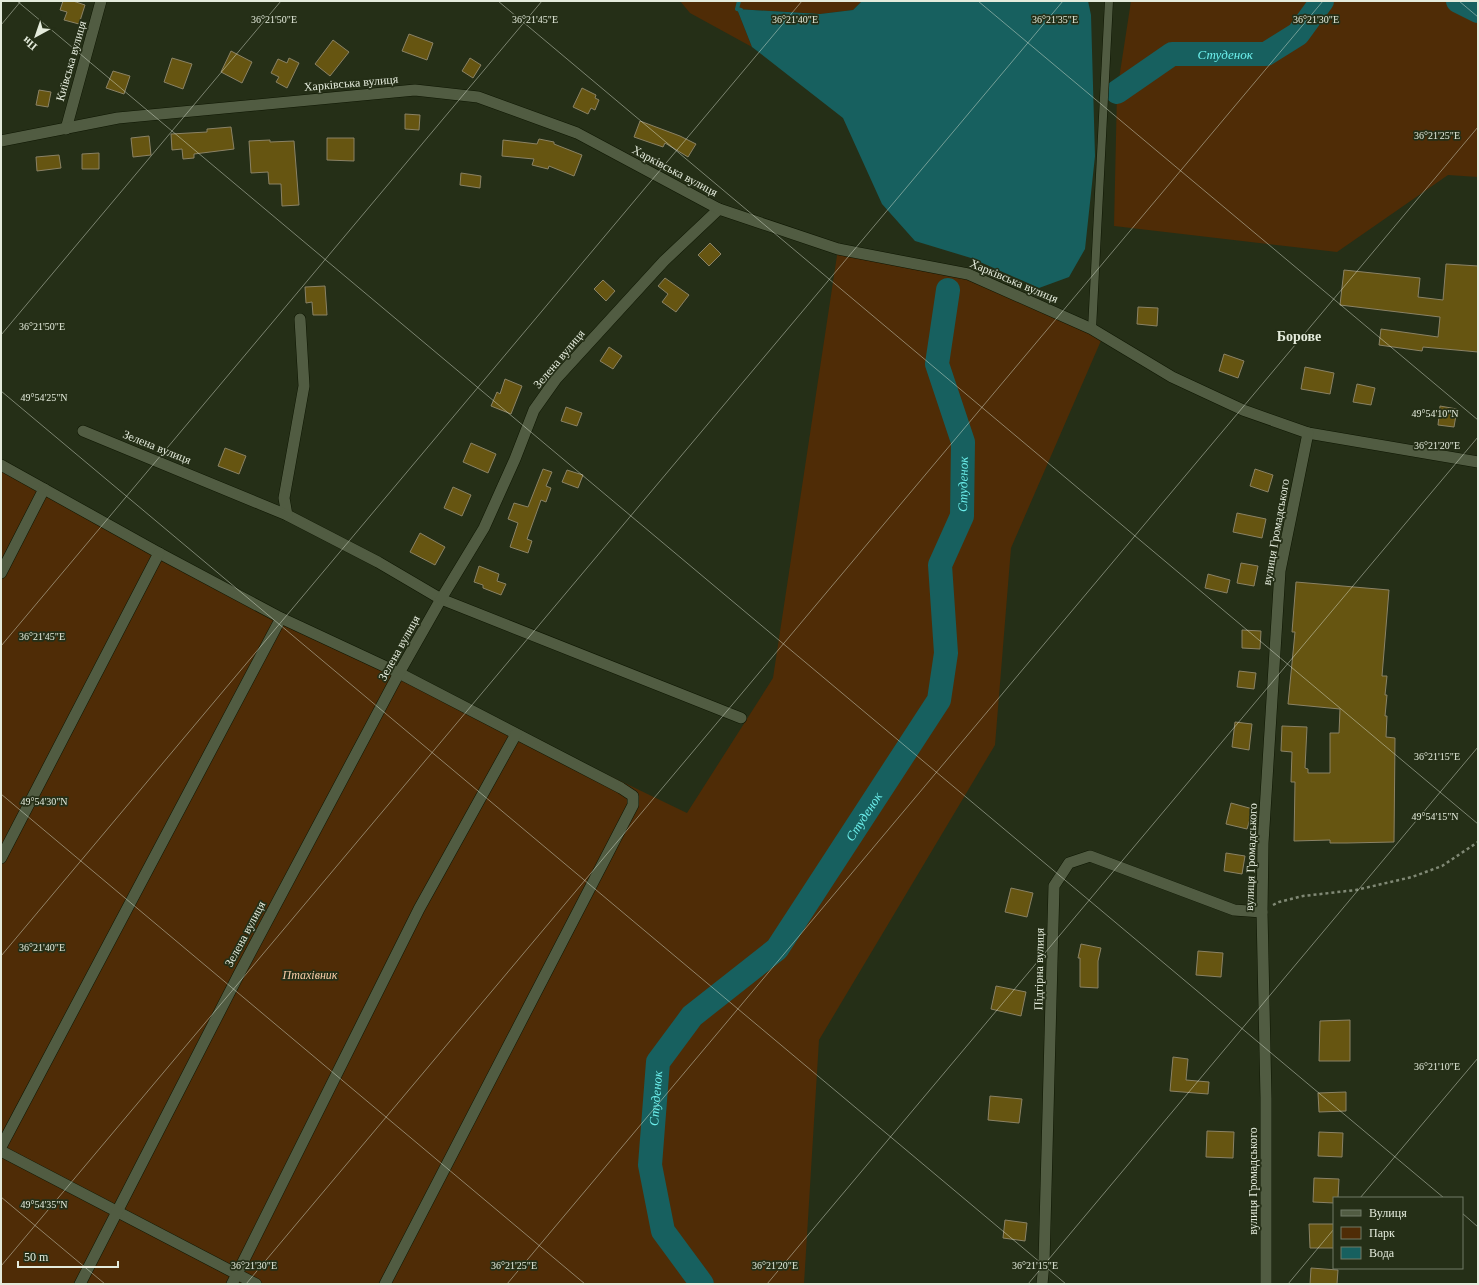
<svg xmlns="http://www.w3.org/2000/svg" width="1479" height="1285" font-family="Georgia,serif">
	<rect width="100%" height="100%" fill="#252f17"/>
	<g fill="#4f2c06">
		<path d="M680 1H862L853 10 820 14 737 9 752 47 690 13Z"/>
		<path d="M1131 1H1478V177L1448 175 1337 252 1114 226 1117 92Z"/>
		<path d="M838 249 968 274 1103 336 1011 548 995 745 819 1040 804 1284H1V465L296 625 687 813 773 678Z"/>
	</g>
	<path fill="#17605f" d="M862 1H1088L1091 15 1095 156 1085 249 1069 277 1039 288 971 258 915 241 882 204 843 118 752 47 737 9 820 14 853 10Z"/>
	<g fill="none" stroke-linecap="round" stroke-linejoin="round">
		<path stroke="#17605f" stroke-width="4" d="M739 1 737 9 741 10"/>
		<g stroke="#17605f" stroke-width="24">
			<path d="M1458 1 1478 11"/>
			<path id="s1" d="M1117 92 1172 54H1266L1298 34 1322 1"/>
			<path id="s2" d="M702 1284 663 1231 650 1165 658 1062 692 1016 777 949 939 700 946 653 940 565 962 516 963 442 937 364 948 290"/>
		</g>
	</g>
	<g fill="#651" stroke="#8a8265">
		<path d="M63 1H73L85 5 79 24 64 20 67 12 60 10Z"/>
		<path d="M409 34 433 43 427 60 402 51Z"/>
		<path d="M333 40 349 52 330 76 315 64Z"/>
		<path d="M231 51 252 62 242 83 221 72Z"/>
		<path d="M172 58 192 64 183 89 164 82Z"/>
		<path d="M289 58 299 63 287 88 276 82 279 77 271 73 278 59 287 63Z"/>
		<path d="M470 58 481 65 473 78 462 71Z"/>
		<path d="M113 71 130 76 124 94 106 88Z"/>
		<path d="M582 88 596 95 595 98 599 100 595 110 591 108 588 114 573 107Z"/>
		<path d="M39 90 51 92 48 107 36 105Z"/>
		<path d="M405 114 420 115 419 130 405 129Z"/>
		<path d="M640 121 680 136 696 144 688 157 665 143 663 147 634 137Z"/>
		<path d="M231 127 234 149 194 154V158L183 159 182 149 172 150 171 134 207 132V129Z"/>
		<path d="M149 136 151 155 133 157 131 138Z"/>
		<path d="M327 138H354V161L327 160Z"/>
		<path d="M539 139 554 142V144L582 155 574 176 549 166 548 169 532 165 534 159 502 156 503 140 537 144Z"/>
		<path d="M270 140V142L294 141 299 205 282 206 281 184H269L268 172 251 173 249 141Z"/>
		<path d="M99 153V169H82V154Z"/>
		<path d="M59 155 61 168 37 171 36 157Z"/>
		<path d="M461 173 481 176 480 188 460 185Z"/>
		<path d="M710 243 721 254 709 266 698 255Z"/>
		<path d="M1446 264 1478 266V352L1423 347 1422 351 1379 345 1381 329 1438 337 1440 317 1340 305 1344 270 1420 278 1418 297 1443 300Z"/>
		<path d="M665 278 689 295 676 312 662 302 668 294 658 286Z"/>
		<path d="M603 280 615 291 606 301 594 289Z"/>
		<path d="M325 286 327 315H313L312 302 306 303 305 287Z"/>
		<path d="M1138 307 1158 308 1157 326 1137 324Z"/>
		<path d="M609 347 622 356 613 369 600 361Z"/>
		<path d="M1224 354 1244 361 1238 378 1219 371Z"/>
		<path d="M1305 367 1334 373 1330 394 1301 389Z"/>
		<path d="M505 379 522 386 511 414 491 406 497 392 500 394Z"/>
		<path d="M1357 384 1375 388 1371 405 1353 402Z"/>
		<path d="M1440 406 1457 409 1454 427 1438 425Z"/>
		<path d="M566 407 582 413 577 426 561 421Z"/>
		<path d="M471 443 496 454 488 473 463 462Z"/>
		<path d="M225 448 246 456 239 474 218 466Z"/>
		<path d="M543 469 552 472 546 486 551 488 546 502 541 500 527 539 532 541 528 553 510 547 518 523 508 519 514 503 528 507Z"/>
		<path d="M1255 469 1273 475 1268 492 1250 486Z"/>
		<path d="M567 470 583 475 578 488 562 482Z"/>
		<path d="M453 487 471 495 462 516 444 508Z"/>
		<path d="M1237 513 1266 519 1262 538 1233 532Z"/>
		<path d="M420 533 445 547 435 565 410 552Z"/>
		<path d="M1241 563 1258 566 1254 586 1237 583Z"/>
		<path d="M479 566 499 574 497 581 506 584 501 595 483 588V585L474 582Z"/>
		<path d="M1208 574 1230 580 1227 593 1205 588Z"/>
		<path d="M1296 582 1389 590 1382 676H1387L1385 695H1387L1385 716H1387L1386 737 1395 738 1394 842 1347 843H1330V840L1294 841 1295 782H1291L1292 752 1281 751 1282 726 1307 727 1305 768 1308 769V773H1330V733H1339L1340 709 1288 704 1295 632H1292Z"/>
		<path d="M1242 630 1261 631 1260 649 1242 648Z"/>
		<path d="M1239 671 1256 673 1254 689 1237 687Z"/>
		<path d="M1235 722 1252 724 1249 750 1232 747Z"/>
		<path d="M1231 803 1253 809 1247 829 1226 824Z"/>
		<path d="M1226 853 1245 856 1242 874 1224 871Z"/>
		<path d="M1011 888 1033 893 1027 917 1005 912Z"/>
		<path d="M1081 944 1101 948 1098 961V988L1080 987V958H1078Z"/>
		<path d="M1198 951 1223 953 1221 977 1196 975Z"/>
		<path d="M996 986 1026 992 1021 1016 991 1009Z"/>
		<path d="M1350 1020V1061H1319L1320 1021Z"/>
		<path d="M1173 1057 1188 1059 1186 1080 1209 1082 1208 1094 1170 1091Z"/>
		<path d="M1346 1092V1111L1319 1112 1318 1093Z"/>
		<path d="M990 1096 1022 1099 1019 1123 988 1120Z"/>
		<path d="M1207 1131 1234 1132 1233 1158 1206 1157Z"/>
		<path d="M1319 1132 1343 1133 1342 1157 1318 1156Z"/>
		<path d="M1314 1178 1339 1179 1338 1198H1334V1203L1313 1202Z"/>
		<path d="M1005 1220 1027 1223 1025 1241 1003 1238Z"/>
		<path d="M1309 1224H1334V1248H1310Z"/>
		<path d="M1311 1268 1338 1270 1337 1284H1310Z"/>
	</g>
	<g fill="none" stroke-linecap="round" stroke-linejoin="round">
		<g stroke="#0e1602" stroke-width="9">
			<path id="service" d="M1092 329 1109 1"/>
		</g>
		<g stroke="#0e1602" stroke-width="12">
			<g id="minor">
				<path d="M66 129 101 1"/>
				<path d="M300 319 304 386 284 498 287 515 378 562 441 599 741 718"/>
				<path d="M83 431 287 515"/>
				<path d="M1308 433 1478 462"/>
				<path d="M1 465 159 553 281 618 399 673 621 788 633 796V805L385 1284"/>
				<path d="M1 573 44 489"/>
				<path d="M1 858 159 553"/>
				<path d="M1 1147 281 618"/>
				<path d="M1 1151 256 1284"/>
				<path d="M80 1284 239 974 399 673 441 599 484 528 515 459 534 410 556 379 664 261 719 209"/>
				<path d="M232 1284 419 909 516 734"/>
				<path d="M1042 1284 1044 1263 1054 886 1069 863 1090 856 1234 910 1262 912"/>
			</g>
		</g>
		<g stroke="#0e1602" stroke-width="12">
			<path id="tertiary" d="M1 141 118 118 415 90 478 97 577 133 719 209 838 249 968 274 1092 329 1172 377 1243 410 1308 433 1280 571 1263 843 1262 912 1266 1098V1284"/>
		</g>
		<path stroke="#808975" stroke-width="2.5" stroke-dasharray="3 3" stroke-linecap="butt" d="M1273 905 1279 902 1303 896 1356 890 1412 877 1442 866 1478 842"/>
		<use href="#service" stroke="#515c42" stroke-width="8"/>
		<use href="#minor" stroke="#515c42" stroke-width="11"/>
		<use href="#tertiary" stroke="#515c42" stroke-width="11"/>
	</g>
	<path fill="none" stroke="#e4ebdc" stroke-width="1" stroke-opacity="0.45" d="M17 1 1444 1198M498 1 1478 824M978 1 1478 420M1459 1 1478 17M1 25 21 1M1 335 281 1M1 391 1066 1284M1 646 542 1M1 794 585 1284M1 956 802 1M1 1197 105 1284M1360 1198 1478 1058M1462 1213 1478 1227M1 1266 1063 1M246 1284 1323 1M507 1284 1478 127M767 1284 1478 437M1028 1284 1478 747M1288 1284 1334 1229"/>
	<g text-anchor="middle" dominant-baseline="central" stroke-width="3.5" stroke-linejoin="round" paint-order="stroke">
		<g font-size="12" fill="#e4ebdc" stroke="#252f17">
			<text transform="translate(71 61) rotate(-74)">Київська вулиця</text>
			<text transform="translate(351 83) rotate(-5)">Харківська вулиця</text>
			<text transform="translate(675 171) rotate(28)">Харківська вулиця</text>
			<text transform="translate(1014 281) rotate(23)">Харківська вулиця</text>
			<text transform="translate(559 359) rotate(-50)">Зелена вулиця</text>
			<text transform="translate(157 447) rotate(22)">Зелена вулиця</text>
			<text transform="translate(1276 532) rotate(-80)">вулиця Громадського</text>
			<text transform="translate(399 648) rotate(-61)">Зелена вулиця</text>
			<text transform="translate(1251 857) rotate(-88)">вулиця Громадського</text>
			<text transform="translate(245 934) rotate(-62)">Зелена вулиця</text>
			<text transform="translate(1039 969) rotate(-89)">Підгірна вулиця</text>
			<text transform="translate(1253 1181) rotate(-90)">вулиця Громадського</text>
		</g>
		<g font-size="12" font-style="italic" fill="#f9cda8" stroke="#252f17">
			<text x="310" y="975">Птахівник</text>
		</g>
		<g font-size="13" font-style="italic" fill="#6cefec" stroke="#252f17">
			<text stroke="none"><textPath href="#s1" startOffset="120">Студенок</textPath></text>
			<text stroke="none"><textPath href="#s2" startOffset="920">Студенок</textPath></text>
			<text stroke="none"><textPath href="#s2" startOffset="560">Студенок</textPath></text>
			<text stroke="none"><textPath href="#s2" startOffset="200">Студенок</textPath></text>
		</g>
		<g font-size="14" font-weight="bold" fill="#e4ebdc" stroke="#252f17">
			<text x="1299" y="336">Борове</text>
		</g>
	</g>
	<g font-size="10" text-anchor="middle" fill="#e4ebdc" stroke="#252f17" stroke-width="3.5" stroke-linejoin="round" paint-order="stroke">
		<text x="274" y="23">36°21'50"E</text>
		<text x="535" y="23">36°21'45"E</text>
		<text x="795" y="23">36°21'40"E</text>
		<text x="1055" y="23">36°21'35"E</text>
		<text x="1316" y="23">36°21'30"E</text>
		<text x="1437" y="139">36°21'25"E</text>
		<text x="42" y="330">36°21'50"E</text>
		<text x="44" y="401">49°54'25"N</text>
		<text x="1435" y="417">49°54'10"N</text>
		<text x="1437" y="449">36°21'20"E</text>
		<text x="42" y="640">36°21'45"E</text>
		<text x="1437" y="760">36°21'15"E</text>
		<text x="44" y="805">49°54'30"N</text>
		<text x="1435" y="820">49°54'15"N</text>
		<text x="42" y="951">36°21'40"E</text>
		<text x="1437" y="1070">36°21'10"E</text>
		<text x="44" y="1208">49°54'35"N</text>
		<text x="254" y="1269">36°21'30"E</text>
		<text x="514" y="1269">36°21'25"E</text>
		<text x="775" y="1269">36°21'20"E</text>
		<text x="1035" y="1269">36°21'15"E</text>
	</g>
	<rect width="1479" height="1285" fill="none" stroke="#e4ebdc" stroke-width="4"/>
	<rect x="1333" y="1197" width="130" height="72" fill="#252f17" stroke="#717a66"/>
	<rect x="1341" y="1210" width="20" height="6" fill="#515c42" stroke="#717a66"/>
	<text x="1369" y="1217" font-size="12" fill="#e4ebdc">Вулиця</text>
	<rect x="1341" y="1227" width="20" height="12" fill="#4f2c06" stroke="#717a66"/>
	<text x="1369" y="1237" font-size="12" fill="#e4ebdc">Парк</text>
	<rect x="1341" y="1247" width="20" height="12" fill="#17605f" stroke="#717a66"/>
	<text x="1369" y="1257" font-size="12" fill="#e4ebdc">Вода</text>
	<g transform="translate(36 36) rotate(220)" stroke="#252f17" stroke-width="3" paint-order="stroke">
	<path d="M0-3L7 15L0 10L-7 15Z" fill="#e4ebdc"/>
	<text y="-6" font-size="11" font-weight="bold" text-anchor="middle" fill="#e4ebdc">Пн</text>
	</g>
	<path d="M18 1261v6h100v-6" fill="none" stroke="#e4ebdc" stroke-width="2"/>
	<text x="24" y="1261" font-size="12" fill="#e4ebdc" stroke="#252f17" stroke-width="3" paint-order="stroke">50 m</text>
</svg>
